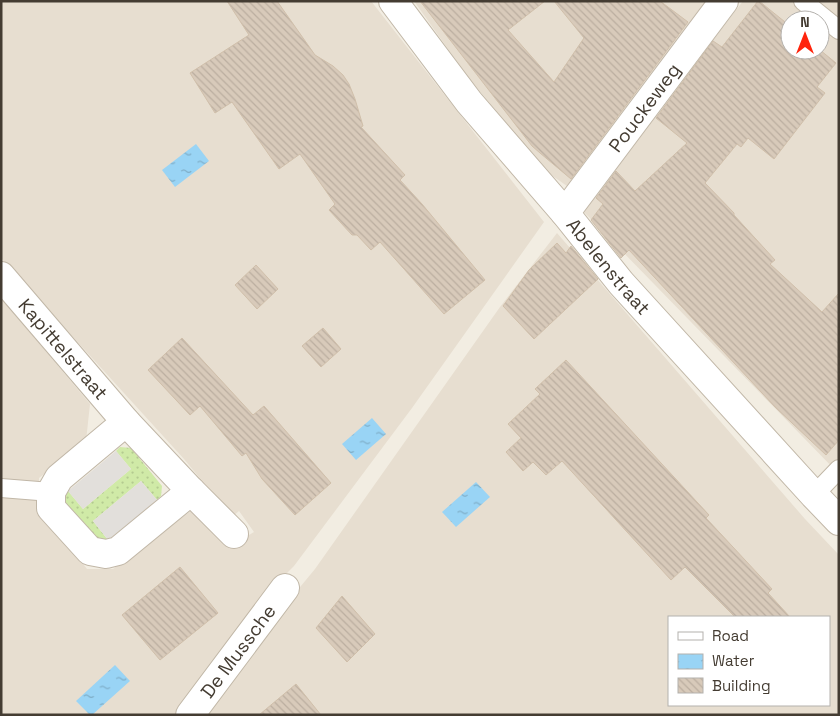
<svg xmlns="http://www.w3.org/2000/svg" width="840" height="716" font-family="'Space Grotesk',sans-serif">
	<defs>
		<pattern id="grass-dots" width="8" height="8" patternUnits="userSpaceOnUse" patternTransform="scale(1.25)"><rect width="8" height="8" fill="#d0eaa7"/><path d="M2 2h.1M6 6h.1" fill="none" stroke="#b4ca90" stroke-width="1.8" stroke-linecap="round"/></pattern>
		<pattern id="water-ripples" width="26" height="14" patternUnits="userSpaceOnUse" patternTransform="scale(1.25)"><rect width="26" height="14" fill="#99d4f5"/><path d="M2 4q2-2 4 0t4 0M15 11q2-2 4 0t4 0" fill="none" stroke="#7eadc7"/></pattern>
		<pattern id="building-back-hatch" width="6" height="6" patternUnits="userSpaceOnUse" patternTransform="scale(1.25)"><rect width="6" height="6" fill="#d8caba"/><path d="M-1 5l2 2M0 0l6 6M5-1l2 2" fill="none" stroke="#bbaea0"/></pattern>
	</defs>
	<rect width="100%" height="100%" fill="#f2ede2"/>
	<g fill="#e7ded0" fill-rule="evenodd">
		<path d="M1 1H371L544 222 412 408 294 566 262 598 175 715H1V298L90 404 86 441 39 478V507L87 569H113L195 508 229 547 254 532 239 511 232 517 184 459 1 258Z"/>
		<path d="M414 1H708L581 179 567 186 547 172 467 76Z"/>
		<path d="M743 1H839V474L582 210ZM790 20H820V50H790Z"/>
		<path d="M557 233 805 519 839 555V715H201L253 644 315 569 500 307ZM669 617H829V705H669Z"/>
	</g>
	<path fill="url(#grass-dots)" d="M120 447 131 448 162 486 161 496 157 500 141 481 93 521 108 540 94 542 63 505V494L68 491 83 509 131 469 116 451Z"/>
	<g fill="#e2dfdb">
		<path d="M116 451 131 469 83 509 68 491Z"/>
		<path d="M141 481 157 500 108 540 93 521Z"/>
	</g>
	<g fill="url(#water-ripples)">
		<path d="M196 144 209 161 175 187 162 170Z"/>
		<path d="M372 418 386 434 356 460 342 444Z"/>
		<path d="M476 482 490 497 456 527 442 512Z"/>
		<path d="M115 665 130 681 92 715H90L76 701Z"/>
	</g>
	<g fill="url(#building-back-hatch)" stroke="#d0bfaa">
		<path d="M227 1H277L315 55 333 66 343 75 349 84 355 99 363 126 361 127 405 175 400 180 422 204 485 280 444 314 380 242 371 250 357 235H352L329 210 335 204 300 154 279 169 232 102 215 113 190 73 249 35Z"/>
		<path d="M420 1H545L508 30 554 82 584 38 554 1H660L688 22 571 179 540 153 532 146Z"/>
		<path d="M758 1H759L790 26V50H820L836 63 817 87 825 93 774 159 748 138 741 147 737 144 705 183 734 213V215L775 260 770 264 822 312 839 293V440L826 455 775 407 629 250 621 258 591 220 603 204 596 198 616 171 635 191 687 143 656 118 713 41 722 47Z"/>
		<path d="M557 243 566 253 571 246 598 279 534 339 503 306 529 270Z"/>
		<path d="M256 265 278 289 257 309 235 285Z"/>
		<path d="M323 328 341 349 321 367 302 346Z"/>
		<path d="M182 338 253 415 264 406 331 483 295 515 262 479 246 453 242 456 200 406 190 415 148 370Z"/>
		<path d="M566 360 709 515 706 518 772 589 768 593 790 617H735L685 567 671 580 562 461 546 475 533 462 523 471 506 452 521 438 508 424 540 394 535 389Z"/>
		<path d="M180 567 218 613 160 660 122 615Z"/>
		<path d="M342 596 375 634 347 662 316 628Z"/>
		<path d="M296 684 321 715H259Z"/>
	</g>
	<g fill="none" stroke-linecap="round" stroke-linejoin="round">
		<g stroke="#c1b7a7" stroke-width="20">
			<g id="service">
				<path d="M803 1 839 30"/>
				<path d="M1 488 51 492"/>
				<path d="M814 495 839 469"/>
			</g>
		</g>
		<g stroke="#c1b7a7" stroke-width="30">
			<g id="minor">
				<path id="s1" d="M393 1 469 102 565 213 621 283 814 495 839 521"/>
				<path id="s2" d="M565 213 724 1"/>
				<path id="s3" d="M1 276 126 422 191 491 234 534"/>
				<path d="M126 422 59 478 51 492V508L90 551 106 554 118 551 191 491"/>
				<path id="s4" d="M190 715 285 588"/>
			</g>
		</g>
		<use href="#service" stroke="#fff" stroke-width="18"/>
		<use href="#minor" stroke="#fff" stroke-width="28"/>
	</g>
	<g text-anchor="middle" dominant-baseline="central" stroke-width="4" stroke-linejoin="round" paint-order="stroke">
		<g font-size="19" fill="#443c32" stroke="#fff">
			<text stroke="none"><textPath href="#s2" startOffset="132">Pouckeweg</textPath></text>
			<text stroke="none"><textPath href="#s1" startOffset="342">Abelenstraat</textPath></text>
			<text stroke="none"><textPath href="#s3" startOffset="96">Kapittelstraat</textPath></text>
			<text stroke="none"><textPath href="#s4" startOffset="80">De Mussche</textPath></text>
		</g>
	</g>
	<rect width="840" height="716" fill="none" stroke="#443c32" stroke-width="5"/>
	<rect x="668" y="616" width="162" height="90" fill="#ffffff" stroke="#b4b1ad"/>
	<rect x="678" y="632" width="25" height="8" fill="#ffffff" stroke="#b4b1ad"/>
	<text x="712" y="641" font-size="15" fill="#443c32">Road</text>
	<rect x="678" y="654" width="25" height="15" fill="url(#water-ripples)" stroke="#b4b1ad"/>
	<text x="712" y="666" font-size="15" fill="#443c32">Water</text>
	<rect x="678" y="678" width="25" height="15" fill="url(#building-back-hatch)" stroke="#b4b1ad"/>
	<text x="712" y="691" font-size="15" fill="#443c32">Building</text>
	<g transform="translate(805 35)"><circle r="24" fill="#ffffff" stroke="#b4b1ad"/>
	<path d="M0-4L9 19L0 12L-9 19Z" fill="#ff240c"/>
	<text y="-8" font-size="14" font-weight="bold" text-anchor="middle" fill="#443c32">N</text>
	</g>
</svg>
